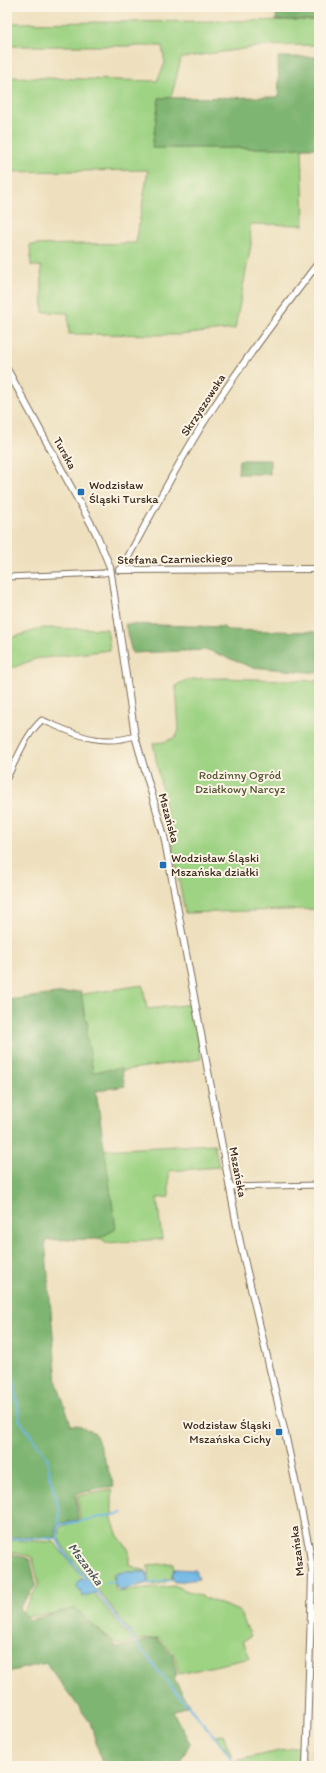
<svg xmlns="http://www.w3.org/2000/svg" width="326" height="1773" font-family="Itim,sans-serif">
	<rect width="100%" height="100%" fill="#fcf5e5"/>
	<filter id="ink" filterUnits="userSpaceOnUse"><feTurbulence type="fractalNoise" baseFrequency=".025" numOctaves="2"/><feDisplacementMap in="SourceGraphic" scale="8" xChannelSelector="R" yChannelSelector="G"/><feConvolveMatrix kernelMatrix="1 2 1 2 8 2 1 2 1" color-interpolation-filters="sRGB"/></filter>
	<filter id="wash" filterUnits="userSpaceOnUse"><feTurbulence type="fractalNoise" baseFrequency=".012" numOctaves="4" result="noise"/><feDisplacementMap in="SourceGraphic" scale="16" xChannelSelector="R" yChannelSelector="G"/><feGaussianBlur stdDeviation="0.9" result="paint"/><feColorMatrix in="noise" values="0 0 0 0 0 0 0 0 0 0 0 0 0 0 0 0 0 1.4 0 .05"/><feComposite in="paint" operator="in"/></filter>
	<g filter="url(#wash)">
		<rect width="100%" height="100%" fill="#eee0be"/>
		<g fill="#9fd384" stroke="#6d7e51">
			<path d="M319 20V45L263 46 181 58 174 87 170 98H159L152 148H302L304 225 250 224 251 245 235 329 178 335 69 334 68 313 43 312 41 266H31L30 245 136 243 148 170 7 172V77L157 81 165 63 162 46H7V23Z"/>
			<path d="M43 628 107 629 110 650 35 659 7 670V639Z"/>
			<path d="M222 678 319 681V909L185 913 153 743 164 742 176 737 179 730 176 686C186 676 208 679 222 678Z"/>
			<path d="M143 985 147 1009 193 1004 201 1059 91 1075 78 995Z"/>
			<path d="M214 1144 219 1167 169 1171V1197L157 1198 162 1239 107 1243 96 1235 101 1150Z"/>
			<path d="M112 1490V1519L118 1536 129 1550V1565L146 1571 113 1573 116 1592 175 1586 239 1611 251 1636 243 1641 250 1658 179 1674 174 1654 158 1638 136 1640 103 1596 69 1556 59 1540 60 1527 80 1520 78 1496Z"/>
			<path d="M13 1540 54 1542 133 1642 118 1645 73 1611 20 1617 39 1584 32 1557 7 1551V1544Z"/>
			<path d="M173 1563 174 1569 171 1579H166V1582L156 1585H149L148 1565Z"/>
			<path d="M223 1734 232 1758 216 1736Z"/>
			<path d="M302 1746V1766H236L234 1761Z"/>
			<path d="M319 1748V1766H314L313 1749Z"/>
		</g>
		<g fill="#7fb572" stroke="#5d7048">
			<path d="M277 7H319V20H276Z"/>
			<path d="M278 57H319V148H152L159 98 279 97Z"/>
			<path d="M239 460H270V474H238Z"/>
			<path d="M125 624 224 627 226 630 319 632V673L251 667 208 650 132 653Z"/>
			<path d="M81 991 85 1017 88 1024 86 1038 89 1046 93 1072 121 1068 125 1086 96 1091 116 1229 98 1239 45 1240 57 1383 71 1425H77L95 1433 114 1486 76 1494 78 1520 57 1524 56 1538 14 1537 7 1542V1000Z"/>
			<path d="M7 1553 30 1559 36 1585 19 1608 29 1620 75 1608 118 1648 156 1638 172 1654 177 1675 174 1678 189 1705 173 1712 190 1743 178 1766H103L90 1722 46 1663 7 1672Z"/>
		</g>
		<g fill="#6fb7e6" stroke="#557082">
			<path d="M174 1569 196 1570 199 1579 176 1582 173 1581 172 1575Z"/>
			<path d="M124 1572H146L149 1578 148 1583 120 1591C115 1588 114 1579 115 1574Z"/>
			<path d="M86 1578 97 1592 83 1597 77 1586 79 1581Z"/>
		</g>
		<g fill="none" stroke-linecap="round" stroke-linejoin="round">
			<g stroke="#6fb7e6" stroke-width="2">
				<path d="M7 1337 20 1421 47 1457 50 1477 60 1512 57 1539 65 1554 87 1580"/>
				<path d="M59 1525 123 1513"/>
				<path d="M7 1539 44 1538 57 1539"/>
				<path d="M90 1583 92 1581"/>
				<path d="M105 1583 115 1582"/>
				<path d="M148 1583C157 1584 163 1580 172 1580"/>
				<path d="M96 1591 158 1671 220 1743 235 1766"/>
			</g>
		</g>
	</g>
	<g filter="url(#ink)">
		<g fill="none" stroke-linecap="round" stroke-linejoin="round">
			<g stroke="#7a6a56" stroke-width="7">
				<g id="minor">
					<path d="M7 577 104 573 111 571"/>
					<path d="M7 778C17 759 26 734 42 720 75 734 98 747 135 736"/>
					<path d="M229 1187 319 1185"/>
				</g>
			</g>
			<g stroke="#7a6a56" stroke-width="8">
				<g id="tertiary">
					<path d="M7 369 96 533 110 567 135 736 164 836 240 1242 285 1433 309 1547 312 1571 311 1612 306 1766"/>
					<path d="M119 570 319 569"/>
					<path d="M121 570C148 520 174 470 204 422 239 367 279 314 319 262"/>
				</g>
			</g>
			<use href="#minor" stroke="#fff" stroke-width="5"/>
			<use href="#tertiary" stroke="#fff" stroke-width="6"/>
		</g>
	</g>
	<g fill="#1f6fb2" stroke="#fcf5e5" stroke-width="1.5">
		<rect x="77" y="488" width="8" height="8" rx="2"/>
		<rect x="159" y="861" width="8" height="8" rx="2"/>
		<rect x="275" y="1428" width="8" height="8" rx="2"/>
	</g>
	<g text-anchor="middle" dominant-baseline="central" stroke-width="4" stroke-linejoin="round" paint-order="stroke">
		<g font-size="12" fill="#3b2a1e" stroke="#fcf5e5">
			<text transform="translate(203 405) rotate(-57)">Skrzyszowska</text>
			<text transform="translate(65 453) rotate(61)">Turska</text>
			<text transform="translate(175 559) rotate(-1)">Stefana Czarnieckiego</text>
			<text transform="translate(169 818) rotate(75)">Mszańska</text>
			<text transform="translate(238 1172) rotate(79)">Mszańska</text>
			<text transform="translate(297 1551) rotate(-97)">Mszańska</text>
		</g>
		<g font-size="12" fill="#3b2a1e" stroke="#fcf5e5" text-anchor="start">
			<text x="89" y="485">Wodzisław<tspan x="89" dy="14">Śląski Turska</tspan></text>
			<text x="171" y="858">Wodzisław Śląski<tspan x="171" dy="14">Mszańska działki</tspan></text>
			<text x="271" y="1425" text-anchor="end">Wodzisław Śląski<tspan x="271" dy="14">Mszańska Cichy</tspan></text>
		</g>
		<g font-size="12" fill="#545438" stroke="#fcf5e5">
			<text x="240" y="775">Rodzinny Ogród<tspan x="240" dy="14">Działkowy Narcyz</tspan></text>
		</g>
		<g font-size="13" font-style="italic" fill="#4b545a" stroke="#fcf5e5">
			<text transform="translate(86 1564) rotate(53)">Mszanka</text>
		</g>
	</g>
	<rect width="326" height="1773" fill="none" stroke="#fcf5e5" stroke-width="24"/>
</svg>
